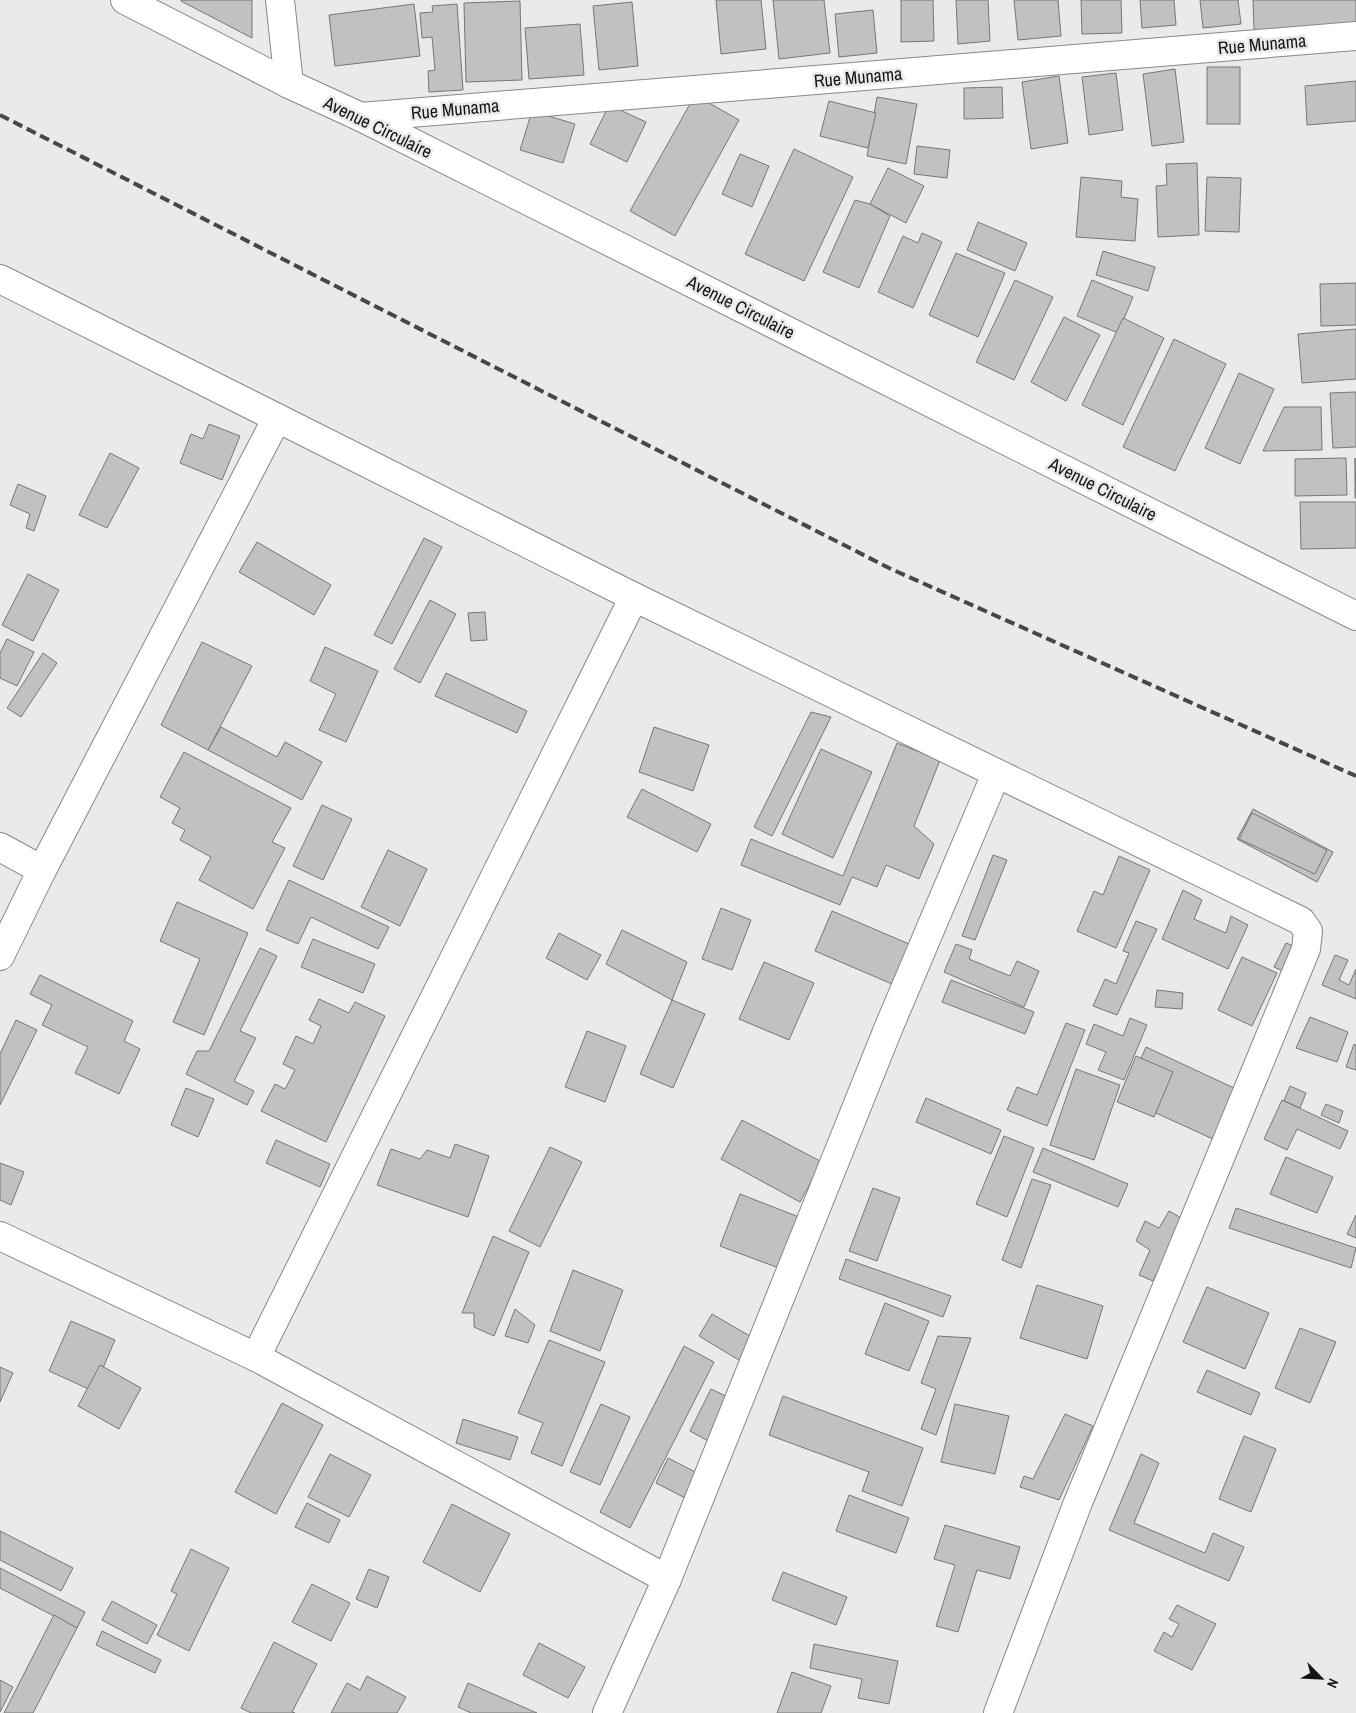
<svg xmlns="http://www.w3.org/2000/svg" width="1356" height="1713" font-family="'Archivo Narrow',sans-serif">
	<rect width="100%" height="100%" fill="#eae9ec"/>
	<g fill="#c1c0c3" stroke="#777679">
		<path d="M181 0H252V38L181 1Z"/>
		<path d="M716 0H761L766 49 721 54Z"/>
		<path d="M773 0H824L830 53 779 59Z"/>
		<path d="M901 0H933L934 41 901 42Z"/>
		<path d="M956 0H988L990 41 958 44Z"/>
		<path d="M1014 0H1058L1061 36 1018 40Z"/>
		<path d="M1081 0H1121L1122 33 1082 34Z"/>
		<path d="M1140 0H1174L1176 25 1142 28Z"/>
		<path d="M1200 0H1238L1241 24 1203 28Z"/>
		<path d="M1253 0H1356V24L1254 30Z"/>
		<path d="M520 1 522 80 466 82 464 3Z"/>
		<path d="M632 2 638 66 599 70 593 6Z"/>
		<path d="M414 4 420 56 335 66 329 15Z"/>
		<path d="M457 4 463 90 429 92 428 71 435 70 432 37 422 38 420 13 433 12 432 6Z"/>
		<path d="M873 10 877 53 839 57 835 14Z"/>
		<path d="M580 24 584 75 529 79 525 28Z"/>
		<rect x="1207" y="67" width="33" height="57"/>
		<path d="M1175 69 1184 142 1152 146 1143 74Z"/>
		<path d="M1116 73 1123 130 1089 135 1082 77Z"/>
		<path d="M1059 76 1068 143 1031 149 1022 82Z"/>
		<path d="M1356 81V121L1307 125 1305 86Z"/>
		<path d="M1002 87 1003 118 964 119V88Z"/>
		<path d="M695 95 739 120 675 236 630 211Z"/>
		<path d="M877 97 917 104 906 164 867 156Z"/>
		<path d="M829 101 876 113 868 148 820 136Z"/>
		<path d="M609 105 646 122 627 162 590 144Z"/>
		<path d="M532 111 575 124 563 163 520 150Z"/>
		<path d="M917 146 950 150 947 178 914 174Z"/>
		<path d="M794 149 853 177 804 281 745 254Z"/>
		<path d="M740 154 769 166 752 207 722 194Z"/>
		<path d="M1197 163 1199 235 1158 237 1156 186 1167 185 1166 164Z"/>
		<path d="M888 168 924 186 906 223 870 204Z"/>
		<path d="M1081 177 1122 181 1121 197 1138 199 1135 241 1076 237Z"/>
		<path d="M1207 177 1241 178 1239 232 1205 231Z"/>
		<path d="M855 200 870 204 890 216 859 288 823 272Z"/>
		<path d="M978 222 1027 243 1015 271 967 250Z"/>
		<path d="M922 233 942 242 913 308 878 292 903 236 918 243Z"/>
		<path d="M1103 251 1155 267 1148 291 1096 275Z"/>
		<path d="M956 253 1005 273 978 337 929 315Z"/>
		<path d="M1015 280 1053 297 1014 380 976 362Z"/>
		<path d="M1092 280 1133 297 1118 333 1077 316Z"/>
		<path d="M1356 283V325L1321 326 1320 284Z"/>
		<path d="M1064 317 1100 335 1066 401 1031 382Z"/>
		<path d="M1123 318 1164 338 1123 425 1082 405Z"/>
		<path d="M1356 329V379L1302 383 1298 334Z"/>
		<path d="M1174 339 1226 364 1175 471 1123 447Z"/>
		<path d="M1239 373 1274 389 1240 464 1205 448Z"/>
		<path d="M1356 392V447L1333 448 1330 393Z"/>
		<path d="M1284 407H1321L1322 450 1263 451Z"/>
		<path d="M209 424 240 436 222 480 180 463 191 434 203 439Z"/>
		<path d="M110 453 139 468 107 528 79 515Z"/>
		<path d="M1346 458 1347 495 1295 496V459Z"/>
		<path d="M1355 458 1356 498H1355Z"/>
		<path d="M18 484 46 496 34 531 26 528 30 514 10 505Z"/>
		<path d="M1300 502H1356V548L1301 549Z"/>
		<path d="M424 538 442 547 392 644 374 635Z"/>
		<path d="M257 542 331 585 314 615 239 572Z"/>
		<path d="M28 574 59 590 33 641 2 625Z"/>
		<path d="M430 600 456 614 420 683 394 669Z"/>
		<path d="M485 612 487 640 471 641 468 613Z"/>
		<path d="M7 639 34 652 17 686 0 678V653Z"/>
		<path d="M202 642 252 666 208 750 161 725Z"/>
		<path d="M325 647 378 671 346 742 319 730 336 694 310 681Z"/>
		<path d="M43 653 57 663 21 717 7 708Z"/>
		<path d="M446 673 527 711 517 733 435 696Z"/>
		<path d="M811 712 831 717 772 836 754 827Z"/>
		<path d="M221 727 277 757 285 742 322 762 302 800 208 750Z"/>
		<path d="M654 727 709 745 693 791 639 772Z"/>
		<path d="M897 743 940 760 914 826 934 844 919 879 886 865 877 887 852 877 840 905 741 865 751 839 843 876Z"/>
		<path d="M821 749 872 772 833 858 782 834Z"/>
		<path d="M184 752 291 808 272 842 285 848 253 909 199 880 211 857 180 840 185 830 172 823 180 808 160 797Z"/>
		<path d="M642 789 711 824 697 852 627 817Z"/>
		<path d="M322 805 352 819 323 880 293 866Z"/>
		<path d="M1253 809 1333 852 1317 882 1237 839Z"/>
		<path d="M1252 813 1327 850 1315 874 1239 839Z"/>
		<path d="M388 850 427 869 400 926 361 907Z"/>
		<path d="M993 855 1007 860 975 940 962 936Z"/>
		<path d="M1119 856 1150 870 1116 948 1077 931 1094 891 1103 895Z"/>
		<path d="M289 880 389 927 378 949 311 917 298 944 266 930Z"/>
		<path d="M1183 890 1202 900 1194 919 1226 933 1231 916 1248 925 1228 969 1162 939Z"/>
		<path d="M177 902 248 933 204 1035 173 1022 200 959 160 941Z"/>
		<path d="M721 908 751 920 732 970 702 959Z"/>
		<path d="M832 911 909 944 892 984 815 951Z"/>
		<path d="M1136 921 1157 929 1117 1015 1093 1006 1105 979 1116 984 1129 953 1123 951Z"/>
		<path d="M622 930 687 962 672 1000 606 964Z"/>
		<path d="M559 933 601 955 587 980 546 958Z"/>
		<path d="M313 939 375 964 363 993 301 967Z"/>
		<path d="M1286 943 1296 947 1285 972 1274 967Z"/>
		<path d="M956 944 972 950 969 959 1010 976 1017 961 1039 971 1024 1007 944 972Z"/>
		<path d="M260 948 277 956 240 1031 256 1038 234 1081 254 1091 247 1105 186 1074 197 1051H209Z"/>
		<path d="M1335 955 1348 960 1339 980 1349 985 1356 969V999L1322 985Z"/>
		<path d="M1242 957 1277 973 1252 1026 1218 1010Z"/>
		<path d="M764 962 814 983 789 1040 739 1019Z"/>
		<path d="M40 975 133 1021 124 1041 140 1049 119 1094 75 1073 88 1047 42 1025 52 1005 30 994Z"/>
		<path d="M951 980 1034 1012 1025 1034 942 1002Z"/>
		<path d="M1157 990 1183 993 1182 1009 1155 1007Z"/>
		<path d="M319 999 349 1013 355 1002 385 1016 326 1142 261 1111 275 1084 285 1089 295 1070 283 1064 296 1036 313 1044 321 1026 309 1020Z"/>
		<path d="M672 1000 705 1014 673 1088 640 1074Z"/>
		<path d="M1310 1017 1348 1032 1337 1062 1296 1048Z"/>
		<path d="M1130 1018 1147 1025 1124 1080 1098 1070 1106 1052 1086 1044 1094 1024 1123 1036Z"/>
		<path d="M16 1020 37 1030 0 1105V1054Z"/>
		<path d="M1066 1023 1085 1030 1047 1126 1007 1110 1017 1087 1037 1095Z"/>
		<path d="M587 1031 626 1046 605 1102 565 1087Z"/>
		<path d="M1354 1044 1356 1045V1070L1346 1067Z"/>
		<path d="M1146 1047 1234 1088 1213 1139 1123 1098Z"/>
		<path d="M1136 1056 1173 1072 1154 1117 1117 1102Z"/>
		<path d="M1076 1069 1120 1085 1094 1160 1050 1145Z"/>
		<path d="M1290 1086 1306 1093 1300 1108 1284 1101Z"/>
		<path d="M186 1088 214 1099 198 1137 171 1125Z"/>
		<path d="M926 1098 1001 1130 991 1154 916 1122Z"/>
		<path d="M1282 1100 1348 1131 1340 1149 1297 1129 1287 1150 1264 1139Z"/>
		<path d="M1326 1104 1343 1111 1339 1123 1321 1115Z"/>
		<path d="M742 1120 822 1162 800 1202 721 1159Z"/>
		<path d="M1004 1136 1034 1148 1007 1217 976 1204Z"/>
		<path d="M276 1140 330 1164 320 1187 266 1163Z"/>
		<path d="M455 1144 489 1156 468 1217 377 1185 391 1149 420 1159 427 1150 450 1158Z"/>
		<path d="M550 1147 582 1162 540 1247 509 1231Z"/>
		<path d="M1043 1148 1128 1184 1118 1207 1033 1172Z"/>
		<path d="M1286 1157 1333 1177 1317 1213 1270 1194Z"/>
		<path d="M0 1163 24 1172 11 1205 0 1200Z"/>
		<path d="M1032 1179 1051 1185 1021 1268 1002 1260Z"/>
		<path d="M873 1188 900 1198 877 1261 849 1251Z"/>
		<path d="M740 1194 804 1219 784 1270 720 1246Z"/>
		<path d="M1236 1208 1356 1248 1351 1268 1229 1228Z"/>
		<path d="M1169 1211 1183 1219 1153 1281 1139 1275 1150 1250 1136 1241 1145 1221 1159 1228Z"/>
		<path d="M1356 1215V1238L1347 1234Z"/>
		<path d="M493 1236 529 1252 494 1336 474 1327V1313H462Z"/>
		<path d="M846 1259 951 1296 943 1317 839 1279Z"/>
		<path d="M573 1270 623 1290 600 1351 550 1331Z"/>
		<path d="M1037 1285 1103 1306 1087 1359 1020 1338Z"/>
		<path d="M1207 1287 1269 1313 1245 1369 1183 1342Z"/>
		<path d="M885 1303 929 1321 909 1371 865 1354Z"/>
		<path d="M515 1309 535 1325 528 1343 505 1336Z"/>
		<path d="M712 1314 755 1339 742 1362 699 1336Z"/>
		<path d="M71 1321 115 1340 93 1391 49 1371Z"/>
		<path d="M1300 1328 1336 1342 1310 1403 1275 1388Z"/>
		<path d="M938 1336 971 1338 936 1435 921 1429 936 1389 921 1383Z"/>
		<path d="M549 1340 605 1362 562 1466 531 1453 543 1423 518 1413Z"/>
		<path d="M684 1346 714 1362 630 1528 600 1512Z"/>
		<path d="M100 1365 141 1388 119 1429 78 1406Z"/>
		<path d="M0 1367 13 1373 0 1402Z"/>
		<path d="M1207 1370 1260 1393 1251 1415 1197 1392Z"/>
		<path d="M711 1389 732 1399 710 1442 690 1431Z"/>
		<path d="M783 1396 923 1448 902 1506 862 1491 869 1472 769 1435Z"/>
		<path d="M282 1403 323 1425 276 1514 235 1492Z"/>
		<path d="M601 1404 630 1417 600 1485 570 1472Z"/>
		<path d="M955 1404 1009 1416 995 1474 941 1462Z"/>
		<path d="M1065 1414 1093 1426 1059 1500 1020 1487 1024 1476 1033 1479Z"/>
		<path d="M463 1419 518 1437 510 1460 456 1443Z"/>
		<path d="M1244 1436 1276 1449 1251 1512 1219 1499Z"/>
		<path d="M330 1454 371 1475 349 1517 308 1497Z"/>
		<path d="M1141 1454 1159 1463 1134 1523 1205 1553 1213 1533 1244 1547 1229 1581 1109 1530Z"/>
		<path d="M668 1458 703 1476 691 1501 656 1483Z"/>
		<path d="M849 1495 909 1518 896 1553 836 1531Z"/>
		<path d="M307 1503 340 1520 329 1543 295 1527Z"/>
		<path d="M452 1504 510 1534 480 1592 423 1562Z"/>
		<path d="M945 1525 1020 1547 1010 1579 977 1570 958 1632 936 1626 955 1565 934 1559Z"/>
		<path d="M0 1531 73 1568 61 1591 0 1560Z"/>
		<path d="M191 1549 229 1568 189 1651 157 1635 177 1594 171 1591Z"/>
		<path d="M0 1568 85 1612 77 1628 0 1588Z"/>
		<path d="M369 1569 389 1577 377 1608 356 1599Z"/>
		<path d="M783 1572 847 1597 836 1625 772 1600Z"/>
		<path d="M312 1584 350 1603 331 1641 292 1622Z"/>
		<path d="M112 1601 157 1625 147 1644 102 1620Z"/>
		<path d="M1177 1605 1216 1624 1192 1670 1154 1651 1164 1632 1172 1637 1179 1624 1169 1619Z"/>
		<path d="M54 1615 77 1628 33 1713H4Z"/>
		<path d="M102 1631 161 1660 155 1673 96 1645Z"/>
		<path d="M274 1642 317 1664 292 1712 295 1713H251L241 1708Z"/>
		<path d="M539 1643 585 1667 568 1698 523 1675Z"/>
		<path d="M814 1644 898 1661 889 1704 858 1698 862 1679 810 1668Z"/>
		<path d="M792 1672 831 1686 821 1713H777Z"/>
		<path d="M367 1676 406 1697 397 1713H331L347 1683 360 1690Z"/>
		<path d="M0 1680 13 1687 0 1712Z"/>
		<path d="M468 1683 537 1713H471L458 1707Z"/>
	</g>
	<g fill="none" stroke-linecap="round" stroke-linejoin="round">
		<g stroke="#88878a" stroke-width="30">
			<g id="street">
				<path d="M125 0 289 84 361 117 1356 616"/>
				<path d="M280 0 289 84"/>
				<path d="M361 117 1356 36"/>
				<path d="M0 279 634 597 1301 921 1308 931 1306 949 1077 1505 998 1713"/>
				<path d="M0 847 42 870"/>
				<path d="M0 956 42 870 277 418"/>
				<path d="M0 1236 256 1357 667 1579"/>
				<path d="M256 1357 634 597"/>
				<path d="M607 1713 667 1579 888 1029 996 774"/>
			</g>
		</g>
		<use href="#street" stroke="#fff" stroke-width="28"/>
		<path stroke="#474749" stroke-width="4" stroke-dasharray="10 5" stroke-linecap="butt" d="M0 115 891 569 1356 776"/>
	</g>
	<g text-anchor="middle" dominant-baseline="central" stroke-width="5" stroke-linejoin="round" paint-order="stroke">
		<g font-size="18" fill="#161617" stroke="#eae9ec">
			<text transform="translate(1262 44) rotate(-5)">Rue Munama</text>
			<text transform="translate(858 77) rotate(-5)">Rue Munama</text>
			<text transform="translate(455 109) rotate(-5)">Rue Munama</text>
			<text transform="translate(378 127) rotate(26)">Avenue Circulaire</text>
			<text transform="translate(741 307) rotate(27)">Avenue Circulaire</text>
			<text transform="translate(1103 489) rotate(27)">Avenue Circulaire</text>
		</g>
	</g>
	<g transform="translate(1321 1678) rotate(114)" stroke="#eae9ec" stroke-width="4" paint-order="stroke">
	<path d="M0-4L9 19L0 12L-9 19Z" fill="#161617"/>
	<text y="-8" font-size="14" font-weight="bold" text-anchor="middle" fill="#161617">N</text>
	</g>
</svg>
